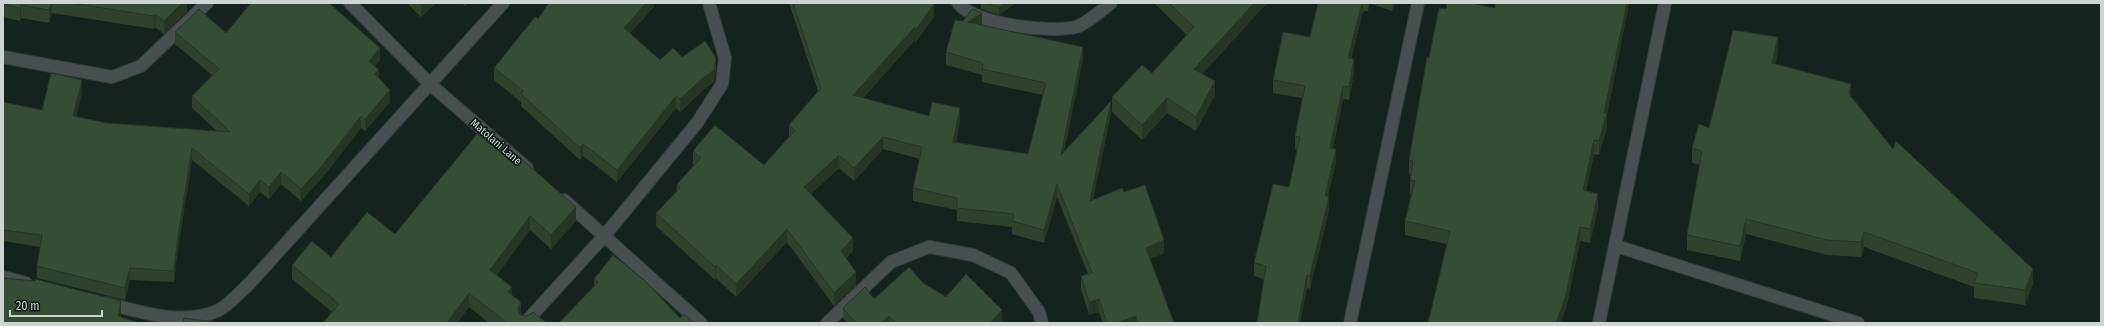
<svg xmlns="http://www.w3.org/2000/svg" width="2104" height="326" font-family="'Fira Sans Condensed',sans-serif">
	<rect width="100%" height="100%" fill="#15231f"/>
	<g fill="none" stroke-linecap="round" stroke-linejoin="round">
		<g stroke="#323f3c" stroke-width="14">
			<g id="street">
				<path d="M350 3 431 85 527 168"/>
				<path d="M958 3C975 25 1050 33 1076 27 1085 25 1103 9 1111 3"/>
				<path d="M3 57 112 77 141 66 207 3"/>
				<path d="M564 200 701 323"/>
				<path d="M1616 246 1858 323"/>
				<path d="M3 277 26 283"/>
				<path d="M106 303C142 312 181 326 217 311 228 306 240 292 249 284L503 3"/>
				<path d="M525 323 605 235 697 123 722 84 725 58 709 3"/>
				<path d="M827 323 891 262 929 247 973 255 1011 273 1039 312 1042 323"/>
				<path d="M1350 323 1418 3"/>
				<path d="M1599 323 1665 3"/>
			</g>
		</g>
		<use href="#street" stroke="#484f50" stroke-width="12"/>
	</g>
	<g fill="#2e422d">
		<path d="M3 3H187V11L164 34 155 27 154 29 52 13 49 23 21 18 20 21 3 17Z"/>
		<path d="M407 3H436L421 17Z"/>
		<path d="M462 3H469L465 6Z"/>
		<path d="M654 3V7L630 33 660 60 682 57 716 70 714 82 703 90 680 112 676 108 617 182 583 156 580 160 521 106V102L494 80V68L538 19Z"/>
		<path d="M789 3H934V17L915 43V40L863 98 929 116 960 121 956 142 1028 154 1043 95 982 82V75L946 65V52L982 25 1083 59 1064 151 1111 113 1093 200 1124 192 1164 253 1150 259 1174 323H1103L1099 312 1089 315 1081 289V276L1088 274 1057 197 1044 243 1012 234V227L957 221V210L913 201V188L920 159 883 149 854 181 839 168 811 194 853 251 846 258 856 285 834 306 787 242 736 297 716 278 715 280 656 226V213L677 191V184L695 166 693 164V151L764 165 789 137V125L818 91Z"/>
		<path d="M981 3H1016L999 15 981 9Z"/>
		<path d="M1154 3H1267L1202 74 1215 95 1196 131 1167 113 1142 140 1112 112V97L1152 73 1187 35Z"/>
		<path d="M1318 3H1395L1392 11 1369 3 1368 11H1363L1351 59 1354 72 1349 100 1343 99 1333 148 1336 162 1328 196 1329 210 1310 289 1307 288 1300 323H1257L1264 279 1254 276V263L1289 187 1297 150 1295 149V136L1302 98 1273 93V80L1310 37Z"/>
		<path d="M1495 3H1629L1607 115V127L1599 155 1594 154 1586 191 1598 208 1590 243 1580 241 1566 309 1447 244 1405 235V221L1411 194H1410V180L1411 174H1409V160L1429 58 1446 9 1495 8Z"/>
		<path d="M175 32 226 33 380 60 375 66 379 79 390 102 365 131 361 128 322 178 301 201 281 184 269 199 260 192 249 206 192 160 177 255 174 282 130 280 125 300 37 278V266L40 247 3 241V102L42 110 82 92 76 117 107 123 217 131 192 108V96L212 75 175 44Z"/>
		<path d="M1778 52 1775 64 1851 97 1893 149 2033 284 2025 305 1974 298V287L1864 247 1861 257 1827 255 1746 234 1740 261 1687 250V235L1700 165 1692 163V148Z"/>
		<path d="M477 134 576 221 551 249 530 230 497 275 512 295 521 315 547 323H489L469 307 457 323H323L332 312 292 279V265L331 257 395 234Z"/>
		<path d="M594 279 680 318 594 286Z"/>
		<path d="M923 283 946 297 1002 320 1000 323H847L843 318V308Z"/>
	</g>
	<g fill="#253624">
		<path d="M51 3H52V13L49 23V10Z"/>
		<path d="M182 3H187V11L164 34V21Z"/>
		<path d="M421 3H436L421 17Z"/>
		<path d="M465 3H469L465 6Z"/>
		<path d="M646 3H654V7L624 40V28Z"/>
		<path d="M1005 3H1016L999 15V7Z"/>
		<path d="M1254 3H1267L1194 83V69Z"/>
		<path d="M1362 3H1363V11L1348 71V58Z"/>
		<path d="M1368 3H1369L1368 11Z"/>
		<path d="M1392 3H1395L1392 11Z"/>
		<path d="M1627 3H1629L1607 115V127L1599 155V141L1604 113Z"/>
		<path d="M934 4V17L915 43V31Z"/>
		<path d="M21 5V18L20 21V8Z"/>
		<path d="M982 13V26L968 22Z"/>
		<path d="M155 14V27L154 29V16Z"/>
		<path d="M915 27V40L853 108V95Z"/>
		<path d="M1778 37V52L1772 78V63Z"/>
		<path d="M1083 47V59L1061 168V155Z"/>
		<path d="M380 48V60L369 73V61Z"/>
		<path d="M716 58V70L714 82 703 90 680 112V99Z"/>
		<path d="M1354 59V72L1349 100V87Z"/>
		<path d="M379 70V81L375 74Z"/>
		<path d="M82 80V92L73 128V116Z"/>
		<path d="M1215 81V95L1196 131V117Z"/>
		<path d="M1851 84V99L1849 94Z"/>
		<path d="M1343 86V99L1330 161V148Z"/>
		<path d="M390 90V102L365 131V119Z"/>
		<path d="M676 96V108L617 182V170Z"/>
		<path d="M1167 98V113L1142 140V125Z"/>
		<path d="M1111 101V113L1090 214V201Z"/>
		<path d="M960 108V121L953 155V142Z"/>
		<path d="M361 116V128L322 178 301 201V189Z"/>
		<path d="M883 137V149L854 181V168Z"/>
		<path d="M1594 140V154L1583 204V190Z"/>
		<path d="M583 144V156L580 160V148Z"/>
		<path d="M192 148V160L177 255 174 282V271L177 243Z"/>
		<path d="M1336 149V162L1325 209V196Z"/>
		<path d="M839 155V168L804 200V187Z"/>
		<path d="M281 172V184L269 199V187Z"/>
		<path d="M260 180V192L249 206V194Z"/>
		<path d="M1057 184V197L1044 243V230Z"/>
		<path d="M1598 194V208L1590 243V229Z"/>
		<path d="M1329 196V210L1310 289V276Z"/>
		<path d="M576 207V221L551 249V235Z"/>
		<path d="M530 216V230L490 284V270Z"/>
		<path d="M1746 219V234L1740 261V246Z"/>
		<path d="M1580 227V241L1566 309 1561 323H1556Z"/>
		<path d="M787 229V242L736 297V284Z"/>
		<path d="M1864 232V247L1861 257V242Z"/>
		<path d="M853 238V251L841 264V251Z"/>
		<path d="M1164 240V253L1146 261V248Z"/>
		<path d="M716 265V278L715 280V267Z"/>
		<path d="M130 268V280L125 300V288Z"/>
		<path d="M2033 269V284L2025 305V290Z"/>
		<path d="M856 272V285L834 306V293Z"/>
		<path d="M1307 275V288L1300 323H1298Z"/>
		<path d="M512 287V301L508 292Z"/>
		<path d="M469 293V307L457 323H447Z"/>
		<path d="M1099 299V312L1089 315V302Z"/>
		<path d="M121 301V314L119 323 118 316Z"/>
		<path d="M521 302V316L518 308Z"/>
		<path d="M1002 310V320L1000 323H990Z"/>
		<path d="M889 316V323H881Z"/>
		<path d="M1136 316V323H1117Z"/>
	</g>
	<g fill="#354d34" stroke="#253624">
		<path d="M3 3H51L49 10 21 5 20 8 3 4Z"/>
		<path d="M71 3H182L164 21 155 14 154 16Z"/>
		<path d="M251 3H329L380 48 369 61 379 70 375 74 390 90 365 119 361 116 322 166 301 189 281 172 269 187 260 180 249 194 192 148 177 243 174 271 130 268 125 288 37 266 42 235 3 230V102L42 110 51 73 82 80 73 116 107 123 230 132 192 96 219 69 175 32 199 9 226 33Z"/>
		<path d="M549 3H646L624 28 660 60 673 48 682 57 705 41 716 58 714 70 703 78 680 99 676 96 617 170 583 144 580 148 521 94 523 91 494 68 535 17 538 19Z"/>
		<path d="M793 3H934V4L915 31V27L853 95 929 116 932 102 960 108 953 142 1028 154 1046 83 982 69 983 63 946 52 955 20 963 21 972 9 982 13 968 22 1083 47 1061 155 1111 101 1090 201 1122 188 1124 192 1145 185 1164 240 1146 248 1174 323H1138L1136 316 1117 323H1107L1099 299 1089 302 1081 276 1092 273 1057 184 1044 230 1012 221 1014 214 957 208V198L913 188 922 147 883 137 854 168 839 155 804 187 853 238 841 251 856 272 834 293 787 229 736 284 716 265 715 267 656 213 680 188 677 184 701 158 693 151 715 125 764 165 795 130 789 125 821 88Z"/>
		<path d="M986 3H1005L999 7Z"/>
		<path d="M1169 3H1254L1194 69 1215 81 1196 117 1167 98 1142 125 1112 97 1142 65 1152 73 1194 27Z"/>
		<path d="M1318 3H1362L1348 58 1354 59 1349 87 1343 86 1330 148 1336 149 1325 196H1329L1310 276 1307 275 1298 323H1257L1266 266 1254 263 1273 184 1289 187 1300 137 1295 136 1305 86 1273 80 1283 32 1310 37Z"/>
		<path d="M1447 3H1470L1495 8V3H1627L1604 113H1607L1599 141 1594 140 1583 190 1598 194 1590 229 1580 227 1566 295 1556 323H1428L1450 231 1405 221 1415 181 1410 180 1413 161 1409 160 1427 57 1429 58 1439 8 1446 9Z"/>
		<path d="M1733 30 1778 37 1772 63 1851 84 1849 94 1893 149 1896 141 2033 269 2025 290 1974 283 1978 273 1864 232 1861 242 1827 240 1746 219 1740 246 1687 235 1702 151 1692 148 1699 124 1709 128Z"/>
		<path d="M477 134 513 162 518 156 576 207 551 235 530 216 490 270 512 287 508 292 521 302 518 308 520 315 527 316 533 312 547 323H507L469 293 447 323H323L339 304 292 265 312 241 331 257 367 212 395 234Z"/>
		<path d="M613 255 645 281 680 318 684 314 694 323H559L598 282 594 279Z"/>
		<path d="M909 267 923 283 946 297 966 274 1002 310 990 323H895L889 316 881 323H856L843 308 865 287 874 299Z"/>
		<path d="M3 278 35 281V279L121 301 118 316 139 323H3Z"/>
		<path d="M184 318 214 322V323H183Z"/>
	</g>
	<g text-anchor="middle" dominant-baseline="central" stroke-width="3.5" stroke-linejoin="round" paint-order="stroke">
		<g font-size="11" fill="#ccd5d2" stroke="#0c1916">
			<text transform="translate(496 142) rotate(41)">Matolani Lane</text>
		</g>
	</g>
	<rect width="2104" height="326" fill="none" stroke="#ccd5d2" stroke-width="8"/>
	<path d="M10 310v6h92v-6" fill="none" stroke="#ccd5d2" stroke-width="2"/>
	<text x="16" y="310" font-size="12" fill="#ccd5d2" stroke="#0c1916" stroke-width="3" paint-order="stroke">20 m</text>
</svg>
